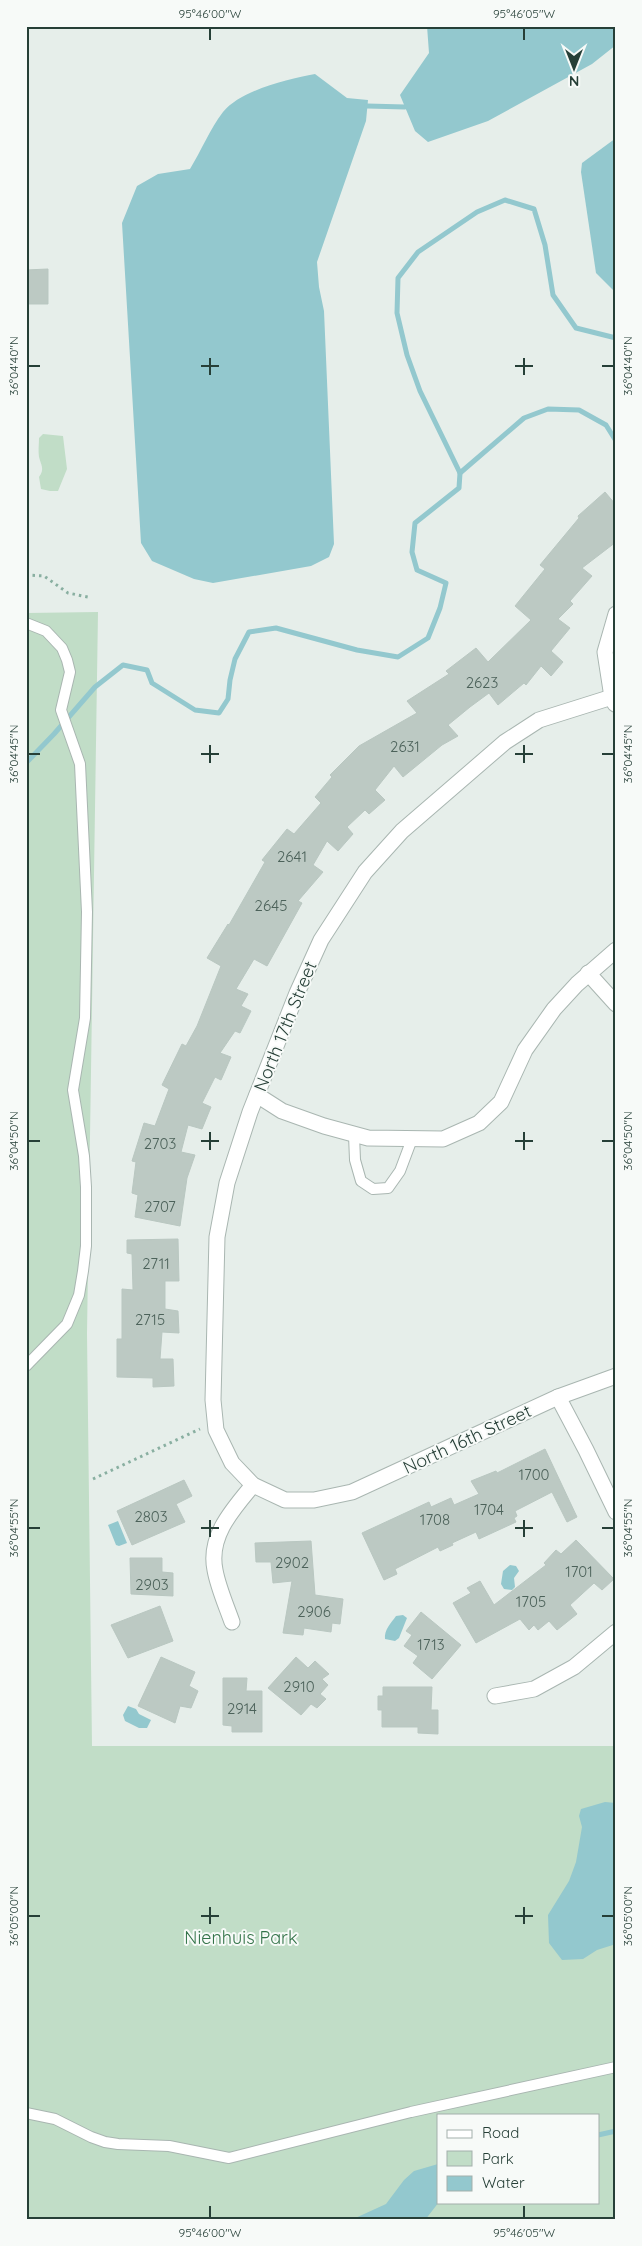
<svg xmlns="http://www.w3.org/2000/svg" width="642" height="2246" font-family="Quicksand,sans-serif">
	<rect width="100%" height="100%" fill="#e6eeea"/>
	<g fill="#c1ddc7" fill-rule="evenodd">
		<path d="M43 434 63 436 67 469 58 491H50L41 489 39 477C45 469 41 465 39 457 38 451 39 444 39 438Z"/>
		<path d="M98 612 87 1334 92 1746H616V2220H26V613ZM438 2115H598V2202H438Z"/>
	</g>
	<g fill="#93c8ce">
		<path d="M427 26H616V45L592 64 488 121 428 142 415 131 400 95 429 53Z"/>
		<path d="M315 74 347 98 368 100 366 121 317 262 319 287 324 311 334 544 329 557 311 566 213 583 194 579 152 561 141 543 122 223 137 186 158 174 190 169C201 151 210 129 223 112 241 90 288 79 315 74Z"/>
		<path d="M616 138V293L596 273 581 172 582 163Z"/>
		<path d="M118 1521 127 1543 119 1546 116 1545 108 1525Z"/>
		<path d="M510 1565 516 1566 519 1571 514 1578 515 1587 512 1590 504 1589 501 1584 503 1571Z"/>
		<path d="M403 1615 407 1618 399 1638 395 1641 385 1639C384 1630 391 1623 396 1616Z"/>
		<path d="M128 1706 136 1709 139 1714 151 1720 147 1728H139L125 1721 123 1715Z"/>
		<path d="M605 1802 616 1803V1944L597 1950 583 1959 562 1960 549 1943 548 1915 569 1881 576 1862 582 1827 579 1816 581 1809Z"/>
		<path d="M438 2164 439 2202 425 2220H351L386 2204 404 2180 414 2171Z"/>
	</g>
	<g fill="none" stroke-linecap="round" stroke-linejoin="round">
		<g stroke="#93c8ce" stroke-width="5">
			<path d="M367 106 405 107"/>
			<path d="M460 473 524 418 548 409 579 410 606 425 616 441"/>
			<path d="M26 763 54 734 95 687 123 665 147 670 152 683 195 710 219 713 228 699 230 680 235 659 249 632 276 628 357 650 398 657 428 638 440 608 446 583 417 570 412 552 415 523 459 488 460 473 420 391 407 355 397 313 398 278 418 252 477 212 505 200 534 209 545 245 553 295 576 328 616 338"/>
			<path d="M598 2135 616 2131"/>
		</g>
	</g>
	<g fill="#bcc9c3" stroke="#b9c7c1">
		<path d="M48 269V304H26V270Z"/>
		<path d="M605 492 616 505V542L582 568 592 576 570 601 573 604 558 619 570 628 551 651 563 662 551 676 541 666 526 685 524 683 498 705 489 693 470 707 448 725 458 736 442 745 403 777 394 766 375 790 385 800 369 814 365 810 347 827 353 834 338 851 327 841 313 865 323 872 298 901 302 903 267 966 254 959 236 989 248 994 241 1006 251 1011 240 1033 235 1031 220 1053 231 1057 221 1080 215 1077 202 1103 211 1107 202 1129 188 1125 181 1152 195 1155 187 1178 180 1226 135 1217 138 1195 132 1193 136 1162 132 1161 144 1123 155 1126 169 1089 162 1085 182 1044 186 1046 197 1026 221 966 207 958 228 924 229 925 265 862 262 860 287 829 294 834 321 803 315 797 332 777 330 775 359 746 417 713 407 701 449 674 446 671 476 648 488 662 531 620 515 606 545 569 540 565 579 518 578 516Z"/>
		<path d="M178 1239 179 1281H165V1309L178 1311 179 1333 162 1332 160 1359H173L174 1386 153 1387V1378L117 1377V1339H122V1289L133 1290 132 1254 127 1253V1240Z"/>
		<path d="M545 1449 577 1517 567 1522 552 1492 515 1511 517 1516 514 1518 516 1522 479 1539 476 1532 452 1543 453 1545 440 1551 438 1547 395 1569 397 1574 384 1580 362 1533 429 1502 431 1507 451 1498 454 1505 479 1494 471 1481 496 1471 497 1473Z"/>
		<path d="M184 1480 192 1496 176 1504 185 1522 132 1545 117 1511Z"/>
		<path d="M576 1540 614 1579 602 1590 594 1583 570 1605 577 1614 557 1630 549 1621 538 1630 534 1625 529 1630 520 1619 476 1643 453 1603 471 1593 467 1588 480 1581 494 1605 546 1565 544 1563 556 1550 561 1554Z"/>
		<path d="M311 1541 315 1595 343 1599 340 1624 332 1623 331 1632 304 1628 303 1635 283 1633 292 1581 273 1583 271 1562H256L255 1543Z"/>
		<path d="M130 1558H162V1572L173 1573V1596L131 1594Z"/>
		<path d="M160 1606 173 1641 128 1658 111 1625Z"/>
		<path d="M421 1612 461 1645 432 1679 413 1663 418 1656 404 1646 412 1635 406 1631Z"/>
		<path d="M161 1657 195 1672 189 1686 198 1691 191 1708 180 1706 175 1723 138 1706Z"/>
		<path d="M296 1657 308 1668 315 1661 329 1674 322 1679 328 1685 320 1694 326 1699 317 1708 311 1704 301 1715 268 1688Z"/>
		<path d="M223 1678H247L246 1691H262V1732H232V1726L223 1725Z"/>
		<path d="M383 1687H432L431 1710H438V1734L418 1733V1727H382V1710H378V1696H383Z"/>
	</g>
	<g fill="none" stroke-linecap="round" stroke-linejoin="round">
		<g stroke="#a9b6b1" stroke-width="12">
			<g id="lane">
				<path d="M26 623 46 631 62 648 67 660 70 672 61 710 80 764 87 912 85 1018 73 1090 84 1156 86 1187V1246L83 1271 79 1295 67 1324 26 1366"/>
				<path d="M354 1135 355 1160 361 1181 373 1189 388 1188 400 1171 412 1139"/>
				<path d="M26 2113 55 2119 91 2137 105 2142 118 2144 169 2146 229 2158 411 2112 616 2067"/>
			</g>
		</g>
		<g stroke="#a9b6b1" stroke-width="17">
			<g id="street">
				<path d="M612 697 539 720 505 742 402 831 365 872 321 940 297 993 250 1112 227 1183 217 1237 213 1400 216 1430 232 1463 253 1485 285 1500H314L352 1492 558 1397 616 1376"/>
				<path d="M615 704 612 697 605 652 616 614"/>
				<path d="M588 973 616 1004"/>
				<path d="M257 1095 282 1111 324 1126 368 1138 443 1139 479 1123 501 1102 525 1050 554 1009 577 984 616 950"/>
				<path d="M558 1397 586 1450 616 1512"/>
				<path d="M232 1622C226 1605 218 1587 215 1570 208 1536 233 1509 253 1485"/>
				<path d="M495 1696 534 1689 574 1667 616 1632"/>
			</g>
		</g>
		<g stroke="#89afa1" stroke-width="3" stroke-dasharray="2.5 4" stroke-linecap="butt">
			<path d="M26 575 44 576 68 593 88 597"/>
			<path d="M93 1479 200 1429"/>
		</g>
		<use href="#lane" stroke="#fff" stroke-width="10"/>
		<use href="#street" stroke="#fff" stroke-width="15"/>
	</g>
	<path fill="none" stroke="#263f37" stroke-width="2" d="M210 28V40M524 28V40M210 358V375M524 358V375M28 366H40M201 366H219M515 366H533M602 366H614M210 745V763M524 745V763M28 754H40M201 754H219M515 754H533M602 754H614M210 1132V1150M524 1132V1150M28 1141H40M201 1141H219M515 1141H533M602 1141H614M210 1520V1537M524 1520V1537M28 1528H40M201 1528H219M515 1528H533M602 1528H614M210 1907V1924M524 1907V1924M28 1916H40M201 1916H219M515 1916H533M602 1916H614M210 2206V2218M524 2206V2218"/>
	<g text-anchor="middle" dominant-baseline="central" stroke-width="4" stroke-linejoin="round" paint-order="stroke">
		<g font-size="15" fill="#4c625a">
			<text x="482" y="682">2623</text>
			<text x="405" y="746">2631</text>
			<text x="292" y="856">2641</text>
			<text x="271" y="905">2645</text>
			<text x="160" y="1143">2703</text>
			<text x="160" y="1206">2707</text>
			<text x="156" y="1263">2711</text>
			<text x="150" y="1319">2715</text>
			<text x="534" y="1474">1700</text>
			<text x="489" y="1509">1704</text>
			<text x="151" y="1516">2803</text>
			<text x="435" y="1519">1708</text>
			<text x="292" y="1562">2902</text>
			<text x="579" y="1571">1701</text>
			<text x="152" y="1584">2903</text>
			<text x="531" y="1601">1705</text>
			<text x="314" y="1611">2906</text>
			<text x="431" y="1644">1713</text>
			<text x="299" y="1686">2910</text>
			<text x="242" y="1708">2914</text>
		</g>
		<g font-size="18" fill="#263f37" stroke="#f7faf8">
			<text transform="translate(285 1026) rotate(-68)">North 17th Street</text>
			<text transform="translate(467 1439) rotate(-25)">North 16th Street</text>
		</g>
		<g font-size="18" fill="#337349" stroke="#f7faf8">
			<text x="241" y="1937">Nienhuis Park</text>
		</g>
	</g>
	<rect width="642" height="2246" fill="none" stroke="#f7faf8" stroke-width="55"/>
	<rect x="437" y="2114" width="162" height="90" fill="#f7faf8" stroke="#a3afab"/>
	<rect x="447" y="2130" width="25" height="8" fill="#ffffff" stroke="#a3afab"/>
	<text x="482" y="2138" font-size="15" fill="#263f37">Road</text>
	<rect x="447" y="2151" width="25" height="15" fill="#c1ddc7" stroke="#a3afab"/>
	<text x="482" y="2164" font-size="15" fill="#263f37">Park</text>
	<rect x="447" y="2176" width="25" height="15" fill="#93c8ce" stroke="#a3afab"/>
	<text x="482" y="2188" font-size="15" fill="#263f37">Water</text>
	<g transform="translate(574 68) rotate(180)" stroke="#f7faf8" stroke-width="4" paint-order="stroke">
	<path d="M0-4L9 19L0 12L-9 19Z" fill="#263f37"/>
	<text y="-8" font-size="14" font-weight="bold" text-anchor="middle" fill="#263f37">N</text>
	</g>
	<rect x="28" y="28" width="586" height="2190" fill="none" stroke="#263f37" stroke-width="2"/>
	<g font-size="12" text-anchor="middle" fill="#263f37">
		<text x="210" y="18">95°46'00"W</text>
		<text x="524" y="18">95°46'05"W</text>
		<text transform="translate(628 366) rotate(-90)" y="4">36°04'40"N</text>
		<text transform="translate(14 366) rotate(-90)" y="4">36°04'40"N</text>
		<text transform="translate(14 754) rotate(-90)" y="4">36°04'45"N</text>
		<text transform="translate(628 754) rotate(-90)" y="4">36°04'45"N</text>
		<text transform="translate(14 1141) rotate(-90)" y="4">36°04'50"N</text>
		<text transform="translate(628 1141) rotate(-90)" y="4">36°04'50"N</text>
		<text transform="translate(628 1528) rotate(-90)" y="4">36°04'55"N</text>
		<text transform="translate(14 1528) rotate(-90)" y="4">36°04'55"N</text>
		<text transform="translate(14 1916) rotate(-90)" y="4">36°05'00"N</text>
		<text transform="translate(628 1916) rotate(-90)" y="4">36°05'00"N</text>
		<text x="210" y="2237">95°46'00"W</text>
		<text x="524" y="2237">95°46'05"W</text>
	</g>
</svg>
